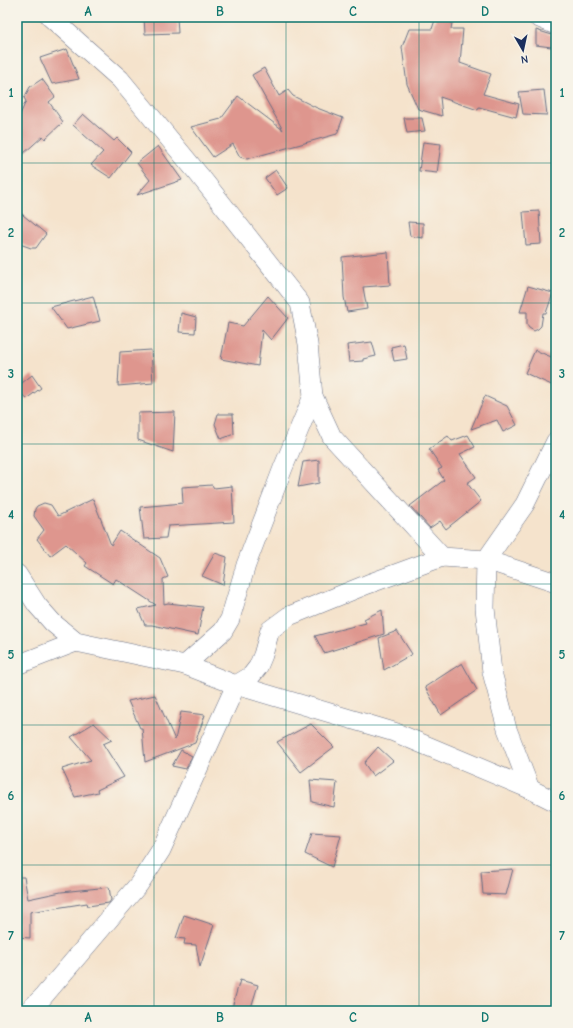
<svg xmlns="http://www.w3.org/2000/svg" width="573" height="1028" font-family="'Comic Neue',sans-serif">
	<rect width="100%" height="100%" fill="#f7f3e8"/>
	<filter id="ink" filterUnits="userSpaceOnUse"><feTurbulence type="fractalNoise" baseFrequency=".025" numOctaves="2"/><feDisplacementMap in="SourceGraphic" scale="8" xChannelSelector="R" yChannelSelector="G"/><feConvolveMatrix kernelMatrix="1 2 1 2 8 2 1 2 1" color-interpolation-filters="sRGB"/></filter>
	<filter id="wash" filterUnits="userSpaceOnUse"><feTurbulence type="fractalNoise" baseFrequency=".012" numOctaves="4" result="noise"/><feDisplacementMap in="SourceGraphic" scale="16" xChannelSelector="R" yChannelSelector="G"/><feGaussianBlur stdDeviation="0.9" result="paint"/><feColorMatrix in="noise" values="0 0 0 0 0 0 0 0 0 0 0 0 0 0 0 0 0 1.4 0 .05"/><feComposite in="paint" operator="in"/></filter>
	<g filter="url(#wash)">
		<rect width="100%" height="100%" fill="#f5e3cc"/>
		<g id="blocks">
			<g fill="#de968e">
				<path d="M144 17H177L178 33 145 34Z"/>
				<path d="M436 17H453L451 29H463L460 63 491 74 483 94 519 104 516 117 479 107 478 110 440 97 442 116 418 109 407 84 402 47 409 29H432Z"/>
				<path d="M536 30 555 36 551 47 536 45Z"/>
				<path d="M67 49 79 79 52 84 40 58Z"/>
				<path d="M264 68 279 96 288 90 293 96 317 108 343 118 337 134 247 159 240 157 233 144 213 157 191 127 221 119 238 96 283 130 252 75Z"/>
				<path d="M42 79 55 97 49 102 63 122 45 139 43 136 23 154 17 140V122L26 101 24 98 30 87Z"/>
				<path d="M544 90 547 115 523 114 519 92Z"/>
				<path d="M83 114 114 141 117 138 131 152 111 178 91 165 103 152 73 125Z"/>
				<path d="M404 118H422L425 131 407 133Z"/>
				<path d="M423 142 441 144 437 173 419 171Z"/>
				<path d="M158 146 182 180 137 195 150 180 137 163Z"/>
				<path d="M276 170 288 188 277 195 265 178Z"/>
				<path d="M17 210 46 234 36 248H31L17 243Z"/>
				<path d="M539 211 541 244 526 245 523 212Z"/>
				<path d="M408 222 423 223V238L410 236Z"/>
				<path d="M388 252 390 285 363 287 367 309 347 312 344 297 342 257Z"/>
				<path d="M528 286 553 293 546 313H543L541 326 538 329 534 331 529 328 527 325V312H520Z"/>
				<path d="M93 296 100 321 67 329 51 307Z"/>
				<path d="M268 296 288 318 271 340 262 330 258 366 221 359 228 323 243 326Z"/>
				<path d="M181 313 196 317 195 333 179 332Z"/>
				<path d="M372 342 376 356 363 359V361L349 362 347 345Z"/>
				<path d="M404 344 407 359 394 361 391 347Z"/>
				<path d="M151 350 153 383 118 386 120 352Z"/>
				<path d="M535 350 556 359V387L525 373Z"/>
				<path d="M32 375 41 388 26 399 17 387Z"/>
				<path d="M485 396 507 406 517 425 503 432 497 420 471 429Z"/>
				<path d="M175 412 173 452 138 440V413Z"/>
				<path d="M218 414H233L234 434 221 439 215 424Z"/>
				<path d="M468 435 475 447 460 454 476 477 467 483 481 501 446 529 440 521 430 528 410 506 444 480 438 470 442 468 429 449 448 436 452 441Z"/>
				<path d="M319 460V483L298 487 303 462Z"/>
				<path d="M212 485 214 488 232 486 234 522 168 526 166 538 144 539 140 507 183 503 182 487Z"/>
				<path d="M93 499 111 545 120 531 160 558 168 577 163 579 164 604 168 603 203 607 198 635 152 625H145L138 609 156 605 116 579 113 584 85 566 87 563 66 544 50 556 37 539 44 530 34 516 35 509 37 506 44 503 51 505 58 516Z"/>
				<path d="M215 553 227 557 223 585 202 576Z"/>
				<path d="M382 610 384 634 324 653 315 636 366 623 364 619Z"/>
				<path d="M397 631 412 654 384 670 379 638Z"/>
				<path d="M462 663 477 690 441 715 425 687Z"/>
				<path d="M155 695 175 740 181 712 205 715 195 743 145 762 142 728H140L128 701Z"/>
				<path d="M94 723 112 740 103 744 124 777 97 790 98 792 75 797 62 769 91 760 71 737Z"/>
				<path d="M311 724 334 747 301 772 277 742Z"/>
				<path d="M378 747 393 761 373 776 364 763Z"/>
				<path d="M181 750 192 756 186 769 172 766Z"/>
				<path d="M310 780 337 782 334 807 312 802Z"/>
				<path d="M312 833 341 835 332 867 305 854Z"/>
				<path d="M513 869 506 895 483 894 481 871Z"/>
				<path d="M17 877H24L28 899 61 892 109 887 111 900 109 903 88 906 87 903 30 912V938L17 937Z"/>
				<path d="M184 915 214 925 200 967 196 945 184 944 185 939 176 938Z"/>
				<path d="M240 980 258 985 250 1011H231Z"/>
			</g>
		</g>
	</g>
	<g filter="url(#ink)">
		<use href="#blocks" fill-opacity="0" stroke="#676e84" stroke-width="1"/>
		<g fill="none" stroke-linecap="round" stroke-linejoin="round">
			<g stroke="#676e84" stroke-width="20">
				<g id="street">
					<path d="M50 17 120 79 200 176 300 303 308 344 313 396 332 437 442 557"/>
					<path d="M537 17 556 25"/>
					<path d="M17 574 37 605 53 623 76 642 185 665 236 685 394 732 530 789 556 802"/>
					<path d="M17 665 76 642"/>
					<path d="M185 665 223 631 230 619 246 565 283 468 313 396"/>
					<path d="M530 789 507 729 492 672 485 608 486 560 525 504 556 441"/>
					<path d="M28 1011 42 998 139 884 161 850 236 685 251 676 258 667 263 655 270 630 289 616 368 584 442 557 486 560 556 583"/>
				</g>
			</g>
			<use href="#street" stroke="#fff" stroke-width="19"/>
		</g>
	</g>
	<path fill="none" stroke="#0f766e" stroke-width="1" stroke-opacity="0.55" d="M154 17V1011M286 17V1011M419 17V1011M17 163H556M17 303H556M17 444H556M17 584H556M17 725H556M17 865H556"/>
	<rect width="573" height="1028" fill="none" stroke="#f7f3e8" stroke-width="44"/>
	<g transform="translate(523 50) rotate(171)" stroke="#f7f3e8" stroke-width="3" paint-order="stroke">
	<path d="M0-3L7 15L0 10L-7 15Z" fill="#1b2f5e"/>
	<text y="-6" font-size="11" font-weight="bold" text-anchor="middle" fill="#1b2f5e">N</text>
	</g>
	<rect x="22" y="22" width="529" height="984" fill="none" stroke="#0f766e" stroke-width="1.5"/>
	<g font-size="13" text-anchor="middle" font-weight="bold" fill="#0f766e">
		<text x="88" y="16">A</text>
		<text x="220" y="16">B</text>
		<text x="353" y="16">C</text>
		<text x="485" y="16">D</text>
		<text x="11" y="97">1</text>
		<text x="562" y="97">1</text>
		<text x="11" y="237">2</text>
		<text x="562" y="237">2</text>
		<text x="11" y="378">3</text>
		<text x="562" y="378">3</text>
		<text x="11" y="519">4</text>
		<text x="562" y="519">4</text>
		<text x="11" y="659">5</text>
		<text x="562" y="659">5</text>
		<text x="11" y="800">6</text>
		<text x="562" y="800">6</text>
		<text x="11" y="940">7</text>
		<text x="562" y="940">7</text>
		<text x="88" y="1022">A</text>
		<text x="220" y="1022">B</text>
		<text x="353" y="1022">C</text>
		<text x="485" y="1022">D</text>
	</g>
</svg>
